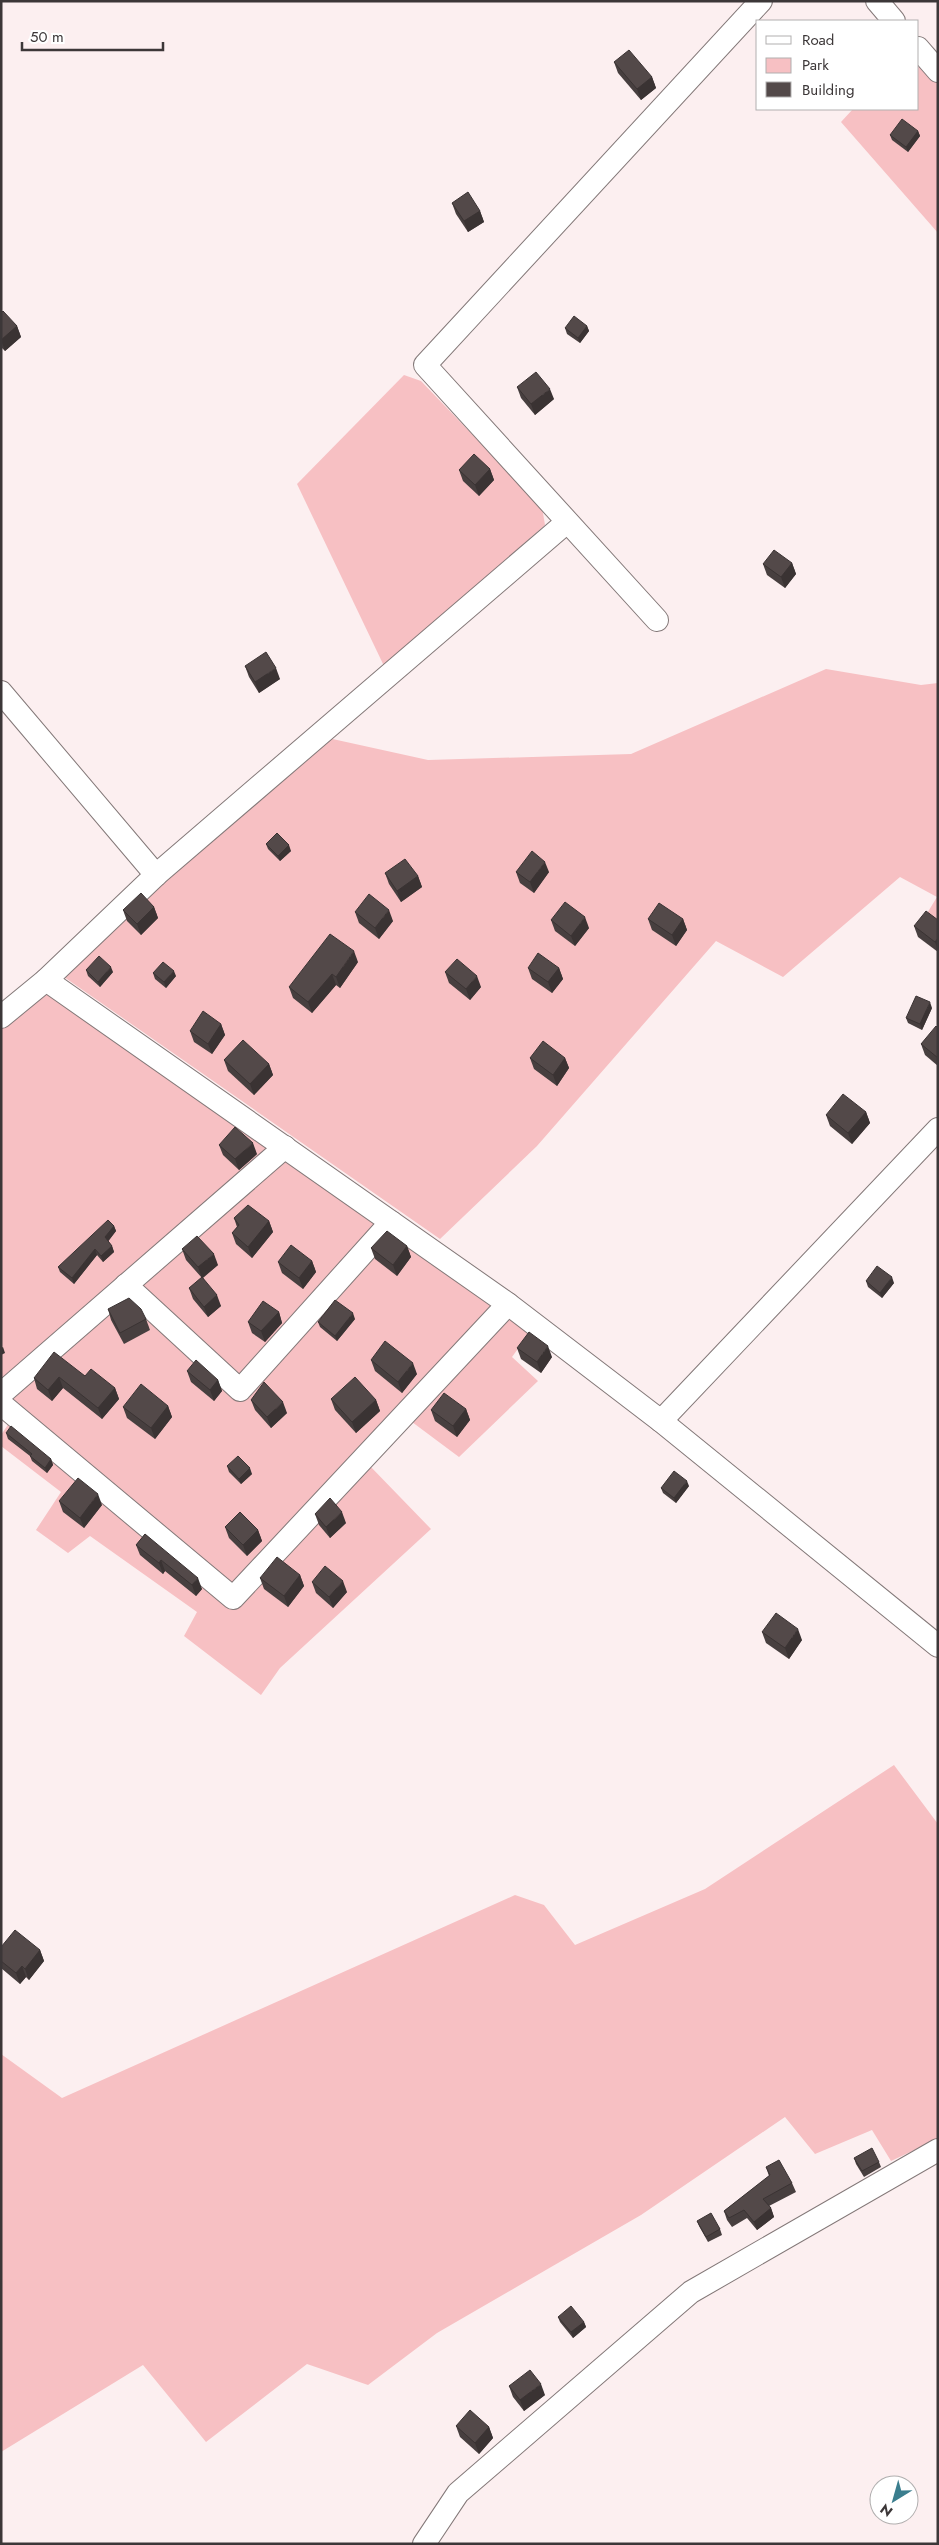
<svg xmlns="http://www.w3.org/2000/svg" width="939" height="2545" font-family="Jost,sans-serif">
	<rect width="100%" height="100%" fill="#fceff0"/>
	<g fill="#f7c0c3">
		<path d="M918 49 938 73V233L841 122 853 109H918Z"/>
		<path d="M404 375 421 381 542 507 545 525 384 666 297 484Z"/>
		<path d="M826 669 921 685 938 683V923L926 915 937 897 900 877 783 977 716 941 537 1146 440 1239 64 977 126 911 328 738 428 760 631 754Z"/>
		<path d="M46 991 530 1332 512 1357 538 1381 459 1457 408 1419 368 1464 431 1529 280 1668 261 1695 184 1636 197 1612 90 1536 68 1553 36 1530 61 1492 1 1446V1435L11 1420 1 1412V1028Z"/>
		<path d="M894 1765 938 1824V2139L891 2161 872 2130 815 2154 785 2117 641 2215 437 2333 368 2385 307 2364 206 2442 143 2365 1 2452V2054L62 2098 515 1895 544 1905 575 1945 705 1889Z"/>
	</g>
	<g fill="none" stroke-linecap="round" stroke-linejoin="round">
		<g stroke="#837878" stroke-width="24">
			<g id="street">
				<path d="M877 1 894 21"/>
				<path d="M918 48 938 71"/>
				<path d="M657 620 425 365 761 1"/>
				<path d="M1 692 156 875"/>
				<path d="M46 980 508 1304 661 1421 938 1129"/>
				<path d="M1 1017 46 980 156 875 567 522"/>
				<path d="M126 1285 240 1390 391 1222"/>
				<path d="M1 1394 285 1147"/>
				<path d="M1 1404 233 1598 508 1304"/>
				<path d="M661 1421 938 1646"/>
				<path d="M424 2544 458 2493 691 2292 938 2150"/>
			</g>
		</g>
		<use href="#street" stroke="#fff" stroke-width="22"/>
	</g>
	<g fill="#473f3f">
		<path d="M614 62 652 77 656 88 641 100 618 73Z"/>
		<path d="M918 131 920 136 908 152 892 140 890 135Z"/>
		<path d="M452 203 480 211 484 222 468 232 456 214Z"/>
		<path d="M1 313 17 326 21 337 5 351 1 347Z"/>
		<path d="M587 326 589 331 580 343 567 334 565 328Z"/>
		<path d="M517 387 554 399 535 415 521 398Z"/>
		<path d="M490 469 494 480 479 496 463 481 459 470Z"/>
		<path d="M792 563 796 574 785 588 767 575 763 564Z"/>
		<path d="M245 666 280 679 259 693 249 677Z"/>
		<path d="M266 844 291 851 280 861 268 849Z"/>
		<path d="M516 872H549L534 893 520 883Z"/>
		<path d="M385 873 418 876 422 887 401 902 389 884Z"/>
		<path d="M154 907 158 918 141 935 127 921 123 910Z"/>
		<path d="M355 912 393 921 379 939 359 923Z"/>
		<path d="M648 919H683L687 930 676 946 652 930Z"/>
		<path d="M551 920 589 928 575 946 555 931Z"/>
		<path d="M938 920V952L918 937 914 926Z"/>
		<path d="M358 962 340 988 336 985 312 1013 293 998 289 987Z"/>
		<path d="M528 968H559L563 979 552 993 532 979Z"/>
		<path d="M86 970 113 972 100 987 88 976Z"/>
		<path d="M445 972 481 987 470 1000 449 983Z"/>
		<path d="M153 973 176 976 166 988 155 979Z"/>
		<path d="M932 1008 922 1030 908 1023 906 1018Z"/>
		<path d="M221 1024 225 1035 212 1054 194 1042 190 1031Z"/>
		<path d="M938 1028V1066L925 1055 921 1044Z"/>
		<path d="M530 1058H565L569 1068 557 1086 534 1069Z"/>
		<path d="M224 1060 269 1064 273 1075 254 1095 228 1071Z"/>
		<path d="M866 1112 870 1123 852 1144 830 1126 826 1115Z"/>
		<path d="M219 1145 257 1154 239 1170 223 1155Z"/>
		<path d="M234 1218 269 1221 273 1232 252 1258 236 1244 232 1233 237 1227Z"/>
		<path d="M114 1226 116 1231 108 1241 112 1246 114 1252 103 1262 97 1255 74 1284 60 1272 58 1267Z"/>
		<path d="M407 1246 411 1257 397 1276 375 1259 371 1248Z"/>
		<path d="M182 1249 218 1265 203 1278 221 1306 208 1317 193 1299 189 1288 202 1278 186 1260Z"/>
		<path d="M312 1261 316 1272 303 1289 282 1273 278 1262Z"/>
		<path d="M866 1281 894 1283 882 1298 868 1287Z"/>
		<path d="M108 1309 146 1319 150 1330 124 1344 111 1320Z"/>
		<path d="M279 1312 282 1323 265 1342 252 1333 248 1322Z"/>
		<path d="M355 1319 337 1341 320 1327 318 1322Z"/>
		<path d="M517 1348 552 1357 541 1373 521 1359Z"/>
		<path d="M371 1360 417 1374 402 1393 375 1371Z"/>
		<path d="M187 1371 218 1380 222 1391 214 1401 191 1382Z"/>
		<path d="M85 1376 115 1388 119 1399 102 1419 63 1388 52 1401 37 1389 34 1378Z"/>
		<path d="M331 1399 376 1400 380 1411 356 1433 335 1410Z"/>
		<path d="M251 1400 287 1413 271 1428 255 1410Z"/>
		<path d="M168 1406 172 1417 155 1439 127 1418 123 1407Z"/>
		<path d="M466 1409 470 1420 457 1437 435 1421 431 1410Z"/>
		<path d="M6 1433 51 1459 53 1465 47 1473 32 1461 30 1456 8 1439Z"/>
		<path d="M227 1466 252 1474 241 1484 229 1472Z"/>
		<path d="M689 1486 676 1503 663 1493 661 1488Z"/>
		<path d="M59 1501 102 1505 84 1528 63 1512Z"/>
		<path d="M315 1514 346 1523 330 1538 319 1525Z"/>
		<path d="M225 1527 258 1530 262 1541 247 1556 229 1538Z"/>
		<path d="M145 1534 202 1589 196 1596 165 1571 163 1574 140 1555 136 1545Z"/>
		<path d="M300 1575 304 1586 288 1607 264 1589 260 1578Z"/>
		<path d="M312 1582 347 1592 333 1608 316 1593Z"/>
		<path d="M762 1632 802 1640 789 1659 766 1643Z"/>
		<path d="M1 1947 40 1950 44 1961 29 1980 26 1977 20 1984 1 1968Z"/>
		<path d="M854 2158 879 2162 881 2167 864 2177 856 2164Z"/>
		<path d="M766 2167 792 2183 796 2192 769 2206 771 2208 774 2217 757 2230 747 2218 732 2227 727 2220 724 2211 769 2176Z"/>
		<path d="M697 2221 720 2229 722 2235 708 2242 699 2226Z"/>
		<path d="M558 2317 584 2322 586 2327 573 2338 560 2322Z"/>
		<path d="M509 2386 545 2395 524 2411 513 2397Z"/>
		<path d="M456 2426 489 2427 493 2438 479 2454 460 2437Z"/>
	</g>
	<g fill="#3a3333">
		<path d="M652 77 656 88 641 100 637 89Z"/>
		<path d="M918 131 920 136 908 152 906 147Z"/>
		<path d="M480 211 484 222 468 232 464 221Z"/>
		<path d="M17 326 21 337 5 351 1 340Z"/>
		<path d="M587 326 589 331 580 343 578 338Z"/>
		<path d="M550 389 554 399 535 415 531 404Z"/>
		<path d="M490 469 494 480 479 496 475 485Z"/>
		<path d="M792 563 796 574 785 588 781 577Z"/>
		<path d="M276 668 280 679 259 693 255 682Z"/>
		<path d="M289 845 291 851 280 861 278 856Z"/>
		<path d="M545 862 549 872 534 893 530 882Z"/>
		<path d="M418 876 422 887 401 902 397 891Z"/>
		<path d="M154 907 158 918 141 935 137 924Z"/>
		<path d="M389 910 393 921 379 939 375 928Z"/>
		<path d="M585 917 589 928 575 946 571 936Z"/>
		<path d="M683 919 687 930 676 946 672 935Z"/>
		<path d="M938 938V950L935 942Z"/>
		<path d="M354 951 358 962 340 988 336 977Z"/>
		<path d="M111 967 113 972 100 987 98 982Z"/>
		<path d="M559 968 563 979 552 993 548 982Z"/>
		<path d="M174 971 176 976 166 988 164 982Z"/>
		<path d="M332 974 336 985 312 1013 308 1002Z"/>
		<path d="M477 976 481 987 470 1000 466 989Z"/>
		<path d="M930 1002 932 1008 922 1030 920 1024Z"/>
		<path d="M221 1024 225 1035 212 1054 208 1044Z"/>
		<path d="M565 1058 569 1068 557 1086 553 1075Z"/>
		<path d="M269 1064 273 1075 254 1095 250 1084Z"/>
		<path d="M866 1112 870 1123 852 1144 848 1133Z"/>
		<path d="M253 1143 257 1154 239 1170 235 1159Z"/>
		<path d="M269 1221 273 1232 252 1258 248 1247Z"/>
		<path d="M114 1226 116 1231 107 1243 105 1237Z"/>
		<path d="M112 1246 114 1252 103 1262 101 1256Z"/>
		<path d="M407 1246 411 1257 397 1276 393 1265Z"/>
		<path d="M95 1249 97 1255 74 1284 72 1278Z"/>
		<path d="M214 1254 218 1265 202 1278 198 1267Z"/>
		<path d="M312 1261 316 1272 303 1289 299 1278Z"/>
		<path d="M892 1277 894 1283 882 1298 880 1293Z"/>
		<path d="M217 1295 221 1306 208 1317 204 1307Z"/>
		<path d="M279 1312 282 1323 265 1342 261 1331Z"/>
		<path d="M353 1313 355 1319 337 1341 335 1336Z"/>
		<path d="M548 1346 552 1357 541 1373 537 1362Z"/>
		<path d="M3 1347 5 1353 1 1355V1348Z"/>
		<path d="M413 1363 417 1374 402 1393 398 1382Z"/>
		<path d="M59 1377 63 1388 52 1401 48 1390Z"/>
		<path d="M218 1380 222 1391 214 1401 210 1390Z"/>
		<path d="M115 1388 119 1399 102 1419 98 1408Z"/>
		<path d="M376 1400 380 1411 356 1433 352 1422Z"/>
		<path d="M283 1402 287 1413 271 1428 267 1417Z"/>
		<path d="M168 1406 172 1417 155 1439 151 1428Z"/>
		<path d="M466 1409 470 1420 457 1437 453 1426Z"/>
		<path d="M51 1459 53 1465 47 1473 45 1468Z"/>
		<path d="M250 1468 252 1474 241 1484 239 1479Z"/>
		<path d="M687 1481 689 1486 676 1503 674 1498Z"/>
		<path d="M98 1494 102 1505 84 1528 80 1518Z"/>
		<path d="M342 1512 346 1523 330 1538 326 1527Z"/>
		<path d="M258 1530 262 1541 247 1556 243 1545Z"/>
		<path d="M161 1560 165 1571 163 1574 159 1563Z"/>
		<path d="M300 1575 304 1586 288 1607 284 1596Z"/>
		<path d="M198 1578 202 1589 196 1596 192 1585Z"/>
		<path d="M343 1581 347 1592 333 1608 329 1597Z"/>
		<path d="M798 1629 802 1640 789 1659 785 1648Z"/>
		<path d="M40 1950 44 1961 29 1980 25 1969Z"/>
		<path d="M22 1966 26 1977 20 1984 16 1973Z"/>
		<path d="M771 2208 774 2217 757 2230 754 2222Z"/>
		<path d="M584 2322 586 2327 573 2338 571 2332Z"/>
		<path d="M541 2384 545 2395 524 2411 520 2400Z"/>
		<path d="M489 2427 493 2438 479 2454 475 2443Z"/>
	</g>
	<g fill="#534949" stroke="#3a3333">
		<path d="M629 50 652 77 637 89 614 62Z"/>
		<path d="M902 119 918 131 906 147 890 135Z"/>
		<path d="M468 192 480 211 464 221 452 203Z"/>
		<path d="M3 311 17 326 1 340V313Z"/>
		<path d="M574 316 587 326 578 338 565 328Z"/>
		<path d="M536 372 550 389 531 404 517 387Z"/>
		<path d="M474 454 490 469 475 485 459 470Z"/>
		<path d="M774 550 792 563 781 577 763 564Z"/>
		<path d="M266 652 276 668 255 682 245 666Z"/>
		<path d="M277 833 289 845 278 856 266 844Z"/>
		<path d="M532 851 545 862 530 882 516 872Z"/>
		<path d="M405 859 418 876 397 891 385 873Z"/>
		<path d="M141 893 154 907 137 924 123 910Z"/>
		<path d="M369 894 389 910 375 928 355 912Z"/>
		<path d="M565 902 585 917 571 936 551 920Z"/>
		<path d="M659 903 683 919 672 935 648 919Z"/>
		<path d="M926 911 938 920V938L935 942 914 926Z"/>
		<path d="M330 934 354 951 336 977 332 974 308 1002 289 987Z"/>
		<path d="M538 953 559 968 548 982 528 968Z"/>
		<path d="M99 956 111 967 98 982 86 970Z"/>
		<path d="M457 959 477 976 466 989 445 972Z"/>
		<path d="M163 962 174 971 164 982 153 973Z"/>
		<path d="M916 996 930 1002 920 1024 906 1018Z"/>
		<path d="M203 1011 221 1024 208 1044 190 1031Z"/>
		<path d="M936 1026 938 1028V1058L921 1044Z"/>
		<path d="M243 1040 269 1064 250 1084 224 1060Z"/>
		<path d="M543 1041 565 1058 553 1075 530 1058Z"/>
		<path d="M843 1094 866 1112 848 1133 826 1115Z"/>
		<path d="M235 1127 253 1143 235 1159 219 1145Z"/>
		<path d="M248 1205 269 1221 248 1247 232 1233 239 1225 234 1218Z"/>
		<path d="M108 1220 114 1226 105 1237 112 1246 101 1256 95 1249 72 1278 58 1267Z"/>
		<path d="M387 1231 407 1246 393 1265 371 1248Z"/>
		<path d="M197 1236 214 1254 198 1267 182 1249Z"/>
		<path d="M291 1245 312 1261 299 1278 278 1262Z"/>
		<path d="M877 1266 892 1277 880 1293 866 1281Z"/>
		<path d="M202 1277 217 1295 204 1307 189 1288Z"/>
		<path d="M129 1298 141 1309 146 1319 120 1333 108 1309Z"/>
		<path d="M335 1300 353 1313 335 1336 318 1322Z"/>
		<path d="M263 1301 279 1312 261 1331 248 1322Z"/>
		<path d="M529 1332 548 1346 537 1362 517 1348Z"/>
		<path d="M385 1341 413 1363 398 1382 371 1360Z"/>
		<path d="M54 1352 85 1376 91 1369 115 1388 98 1408 59 1377 48 1390 34 1378Z"/>
		<path d="M196 1360 218 1380 210 1390 187 1371Z"/>
		<path d="M355 1377 376 1400 352 1422 331 1399Z"/>
		<path d="M264 1382 283 1402 267 1417 251 1400Z"/>
		<path d="M141 1384 168 1406 151 1428 123 1407Z"/>
		<path d="M444 1393 466 1409 453 1426 431 1410Z"/>
		<path d="M11 1426 51 1459 45 1468 30 1456 32 1454 6 1433Z"/>
		<path d="M238 1456 250 1468 239 1479 227 1466Z"/>
		<path d="M674 1471 687 1481 674 1498 661 1488Z"/>
		<path d="M78 1478 98 1494 80 1518 59 1501Z"/>
		<path d="M330 1498 342 1512 326 1527 315 1514Z"/>
		<path d="M240 1512 258 1530 243 1545 225 1527Z"/>
		<path d="M145 1534 198 1578 192 1585 161 1560 159 1563 136 1545Z"/>
		<path d="M277 1557 300 1575 284 1596 260 1578Z"/>
		<path d="M325 1566 343 1581 329 1597 312 1582Z"/>
		<path d="M776 1613 798 1629 785 1648 762 1632Z"/>
		<path d="M15 1930 40 1950 25 1969 22 1966 16 1973 1 1961V1947Z"/>
		<path d="M872 2148 879 2162 862 2171 854 2158Z"/>
		<path d="M779 2160 792 2183 763 2199 771 2208 754 2222 744 2210 729 2218 724 2211 770 2175 766 2167Z"/>
		<path d="M711 2213 720 2229 706 2237 697 2221Z"/>
		<path d="M571 2306 584 2322 571 2332 558 2317Z"/>
		<path d="M530 2370 541 2384 520 2400 509 2386Z"/>
		<path d="M470 2410 489 2427 475 2443 456 2426Z"/>
	</g>
	<rect width="939" height="2545" fill="none" stroke="#3c3738" stroke-width="5"/>
	<rect x="756" y="20" width="162" height="90" fill="#ffffff" stroke="#b1afaf"/>
	<rect x="766" y="36" width="25" height="8" fill="#ffffff" stroke="#b1afaf"/>
	<text x="802" y="45" font-size="15" fill="#3c3738">Road</text>
	<rect x="766" y="58" width="25" height="15" fill="#f7c0c3" stroke="#b1afaf"/>
	<text x="802" y="70" font-size="15" fill="#3c3738">Park</text>
	<rect x="766" y="82" width="25" height="15" fill="#534949" stroke="#b1afaf"/>
	<text x="802" y="95" font-size="15" fill="#3c3738">Building</text>
	<g transform="translate(894 2500) rotate(217)"><circle r="24" fill="#ffffff" stroke="#b1afaf"/>
	<path d="M0-4L9 19L0 12L-9 19Z" fill="#3b7e8e"/>
	<text y="-8" font-size="14" font-weight="bold" text-anchor="middle" fill="#3c3738">N</text>
	</g>
	<path d="M22 42v8h141v-8" fill="none" stroke="#3c3738" stroke-width="2.5"/>
	<text x="30" y="42" font-size="15" fill="#3c3738" stroke="#ffffff" stroke-width="4" paint-order="stroke">50 m</text>
</svg>
